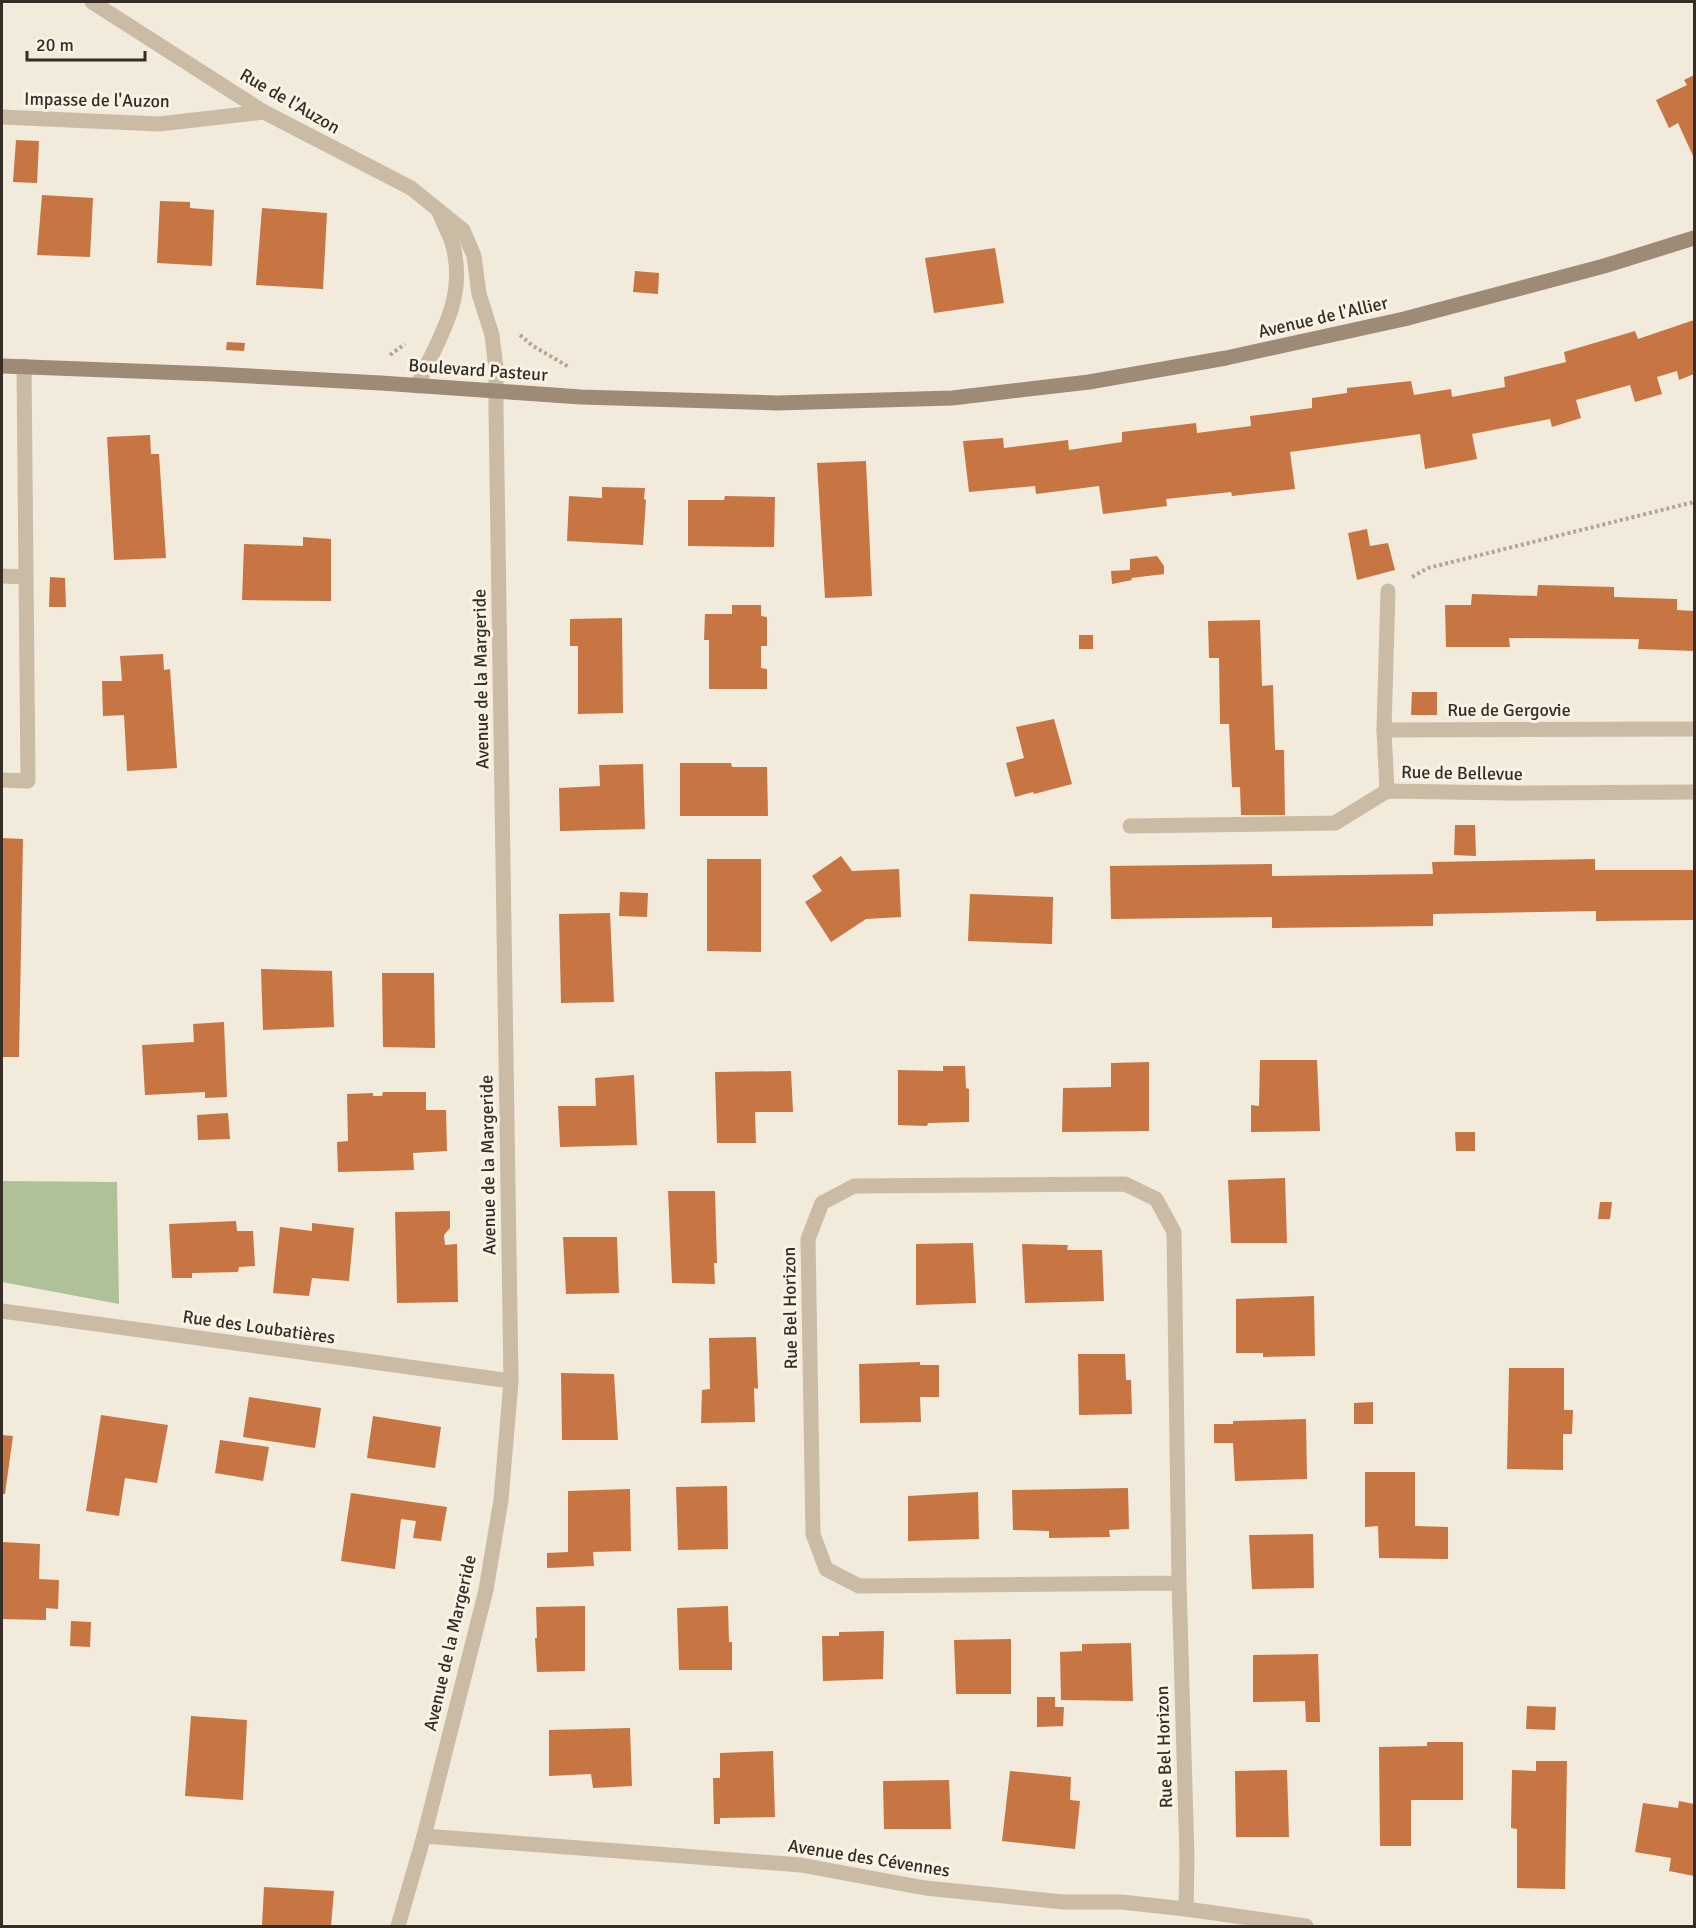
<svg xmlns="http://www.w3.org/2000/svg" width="1696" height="1928" font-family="Signika,sans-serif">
	<rect width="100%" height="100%" fill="#f2eada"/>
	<path fill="#aec199" d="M2 1181 117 1182 119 1304 2 1282Z"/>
	<g fill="#c77542">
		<path d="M1694 75V158L1678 123 1669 128 1656 100 1687 85 1684 80Z"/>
		<path d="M16 140 39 141 37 183 13 182Z"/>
		<path d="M42 195 93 198 90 257 37 255Z"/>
		<path d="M160 201 190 202V208L214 210 212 266 157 263Z"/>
		<path d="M262 208 327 213 323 289 256 285Z"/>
		<path d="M995 248 1004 303 934 313 925 258Z"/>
		<path d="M635 271 659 273 658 294 633 292Z"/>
		<path d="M1694 320V374L1679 380 1677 371 1657 377 1662 394 1635 402 1630 385 1576 400 1581 418 1552 427 1550 419 1472 434 1477 459 1425 469 1420 434 1290 452 1295 489 1232 496 1231 492 1166 499 1167 506 1103 514 1099 486 1036 494 1035 486 969 492 963 441 1003 438 1004 448 1068 440 1069 450 1122 442V432L1196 423 1197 433 1251 426 1250 416 1312 408V398L1347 393V388L1411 381 1414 395 1451 389 1452 397 1505 387 1504 377 1566 362 1564 352 1635 331 1638 339Z"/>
		<path d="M227 342 245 343 244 351 226 350Z"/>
		<path d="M150 435 151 454H159L166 558 114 560 107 437Z"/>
		<path d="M866 461 872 596 825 598 817 463Z"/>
		<path d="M602 487 645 488 644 499 646 500 643 545 567 541 569 496 602 498Z"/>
		<path d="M725 496 775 497 774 547 688 546V500H724Z"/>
		<path d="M1367 529 1370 546 1388 543 1395 570 1357 580 1348 533Z"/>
		<path d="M303 537 331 539V601L242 600 244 544 303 546Z"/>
		<path d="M1157 556 1164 566V574L1131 578 1132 580 1112 584 1111 571 1130 570V559Z"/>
		<path d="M50 577 65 578 66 607H49Z"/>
		<path d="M1538 585 1614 587V597L1677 599V610L1694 611V651L1638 649 1639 639 1509 638 1510 647H1446L1445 605H1471L1472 594 1537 596Z"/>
		<path d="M732 605H761V616L767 617V646H761V668L767 669V689H709V640H704L705 614H732Z"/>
		<path d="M622 618 623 713 578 714V646H570V619Z"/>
		<path d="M1260 620 1262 686 1273 685 1275 750H1284L1285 815H1241L1240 787H1232L1229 724H1220L1219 658H1209L1208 621Z"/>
		<rect x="1079" y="635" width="14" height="14"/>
		<path d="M163 654 164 670 170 669 177 768 127 771 124 715 103 716 102 681H122L120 656Z"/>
		<path d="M1412 692H1437V715H1411Z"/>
		<path d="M1054 719 1072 784 1034 794 1033 792 1015 797 1006 763 1024 758 1016 727Z"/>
		<path d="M680 763H731L732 767H767L768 816H680Z"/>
		<path d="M643 764 645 829 560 831 559 788 600 786 599 765Z"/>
		<path d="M1455 825H1475L1476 856 1454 855Z"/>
		<path d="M2 838 23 839 19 1057H2Z"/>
		<path d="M841 856 852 871 899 869 901 917 866 919 831 942 805 902 822 891 812 876Z"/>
		<path d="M707 859H761V952L707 951Z"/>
		<path d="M1595 859V870H1694V920L1596 921V911L1433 914V926L1272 928V917L1111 919 1110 866 1272 864V876L1433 874 1432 862Z"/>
		<path d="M620 892 648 893 647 917 619 916Z"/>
		<path d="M970 894 1053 897 1052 944 968 941Z"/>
		<path d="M610 913 614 1002 561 1003 559 914Z"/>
		<path d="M261 969 332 971 334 1027 263 1030Z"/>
		<path d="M382 973H434L435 1048 383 1047Z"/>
		<path d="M224 1022 227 1097 205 1098V1092L145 1095 142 1045 194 1042 193 1024Z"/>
		<path d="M1260 1060H1317L1320 1131 1251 1132V1105L1259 1106Z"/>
		<path d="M1149 1062V1131L1062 1132 1063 1088 1111 1087V1063Z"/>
		<path d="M943 1066H965L966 1088 969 1089V1122L928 1123 927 1126 898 1125V1070L943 1071Z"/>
		<path d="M791 1071 793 1112H755L756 1143H717L715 1072Z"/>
		<path d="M634 1075 637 1145 560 1147 558 1106H596L595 1078Z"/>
		<path d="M383 1092H426V1110H446L447 1151 413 1153 414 1170 338 1172 337 1142 348 1141 347 1094 373 1093V1096H382Z"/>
		<path d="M228 1113 230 1139 198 1140 197 1115Z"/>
		<path d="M1455 1132H1475V1151H1456Z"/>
		<path d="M1285 1178 1287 1243H1231L1228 1180Z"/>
		<path d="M668 1191H715L717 1263H714L715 1284 672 1283Z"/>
		<path d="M1600 1202H1612L1610 1219H1598Z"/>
		<path d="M450 1211V1228L444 1235 445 1245 457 1244 458 1302 397 1303 395 1212Z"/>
		<path d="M236 1221 237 1231H253L255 1266 239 1267 238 1272 192 1273V1278H172L169 1224Z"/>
		<path d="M312 1223 354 1228 349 1281 312 1278 309 1296 273 1293 280 1227 312 1231Z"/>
		<path d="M563 1237H617L619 1293 566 1294Z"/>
		<path d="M973 1243 976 1303 916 1305V1244Z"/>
		<path d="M1022 1244 1068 1245 1067 1250H1102L1104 1301 1025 1303Z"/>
		<path d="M1314 1296 1315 1356 1263 1357V1353H1236V1299Z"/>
		<path d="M756 1337 758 1389 754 1388 755 1422 701 1423 702 1390 710 1389 709 1338Z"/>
		<path d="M1078 1354H1125L1126 1380H1131L1132 1414 1079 1415Z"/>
		<path d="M920 1362V1365H939V1397H920L921 1422 860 1423 859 1364Z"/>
		<path d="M1509 1368H1564V1410H1573L1572 1434H1563V1470L1507 1469Z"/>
		<path d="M561 1373 614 1374 618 1440H562Z"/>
		<path d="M249 1397 321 1408 315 1448 243 1437Z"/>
		<path d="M1373 1402V1424H1354V1403Z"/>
		<path d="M101 1415 168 1425 157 1483 125 1478 119 1516 86 1511Z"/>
		<path d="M373 1416 441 1427 435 1468 367 1458Z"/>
		<path d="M1306 1419 1307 1479 1235 1481 1233 1443H1214V1424H1233V1421Z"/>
		<path d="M2 1435 13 1436 5 1494H2Z"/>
		<path d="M220 1440 269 1447 263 1481 215 1473Z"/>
		<path d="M1365 1472H1415V1526L1448 1527V1559L1379 1558 1378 1526 1365 1527Z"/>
		<path d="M727 1486 728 1549 678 1550 676 1487Z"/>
		<path d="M1128 1488 1129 1529 1109 1530 1110 1537 1049 1538V1531L1013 1530 1012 1490Z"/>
		<path d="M630 1489 631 1551 593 1552 594 1566 547 1568V1553L568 1552V1491Z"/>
		<path d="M978 1492 979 1539 908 1541V1496Z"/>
		<path d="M351 1493 447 1507 441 1541 413 1538 416 1521 401 1519 395 1569 341 1561Z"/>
		<path d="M1313 1534 1314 1588 1252 1589 1249 1535Z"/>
		<path d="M2 1542 40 1544 39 1579 59 1580 58 1609 46 1608V1620L2 1619Z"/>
		<path d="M585 1606V1671L537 1672 535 1638H537L536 1607Z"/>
		<path d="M728 1606 729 1642H732V1670H679L677 1608Z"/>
		<path d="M71 1621 91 1622 90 1647 70 1646Z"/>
		<path d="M884 1631 883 1679 823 1681 822 1636H839V1632Z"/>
		<path d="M1011 1639V1694H956L954 1640Z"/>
		<path d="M1131 1643 1133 1701 1061 1700 1060 1652 1082 1651V1644Z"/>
		<path d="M1318 1654 1320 1722H1306L1305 1701 1253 1702V1655Z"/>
		<path d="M1037 1697H1055V1707H1064L1063 1726 1037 1727Z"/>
		<path d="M1527 1706 1556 1707 1555 1730 1526 1729Z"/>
		<path d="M191 1716 247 1720 243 1800 185 1796Z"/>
		<path d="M630 1728 632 1786 593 1788 591 1774 549 1776V1730Z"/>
		<path d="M1427 1742H1463V1800H1411V1846H1380L1379 1747 1427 1746Z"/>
		<path d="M773 1751 775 1817 720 1818V1824H714L713 1778H720V1753Z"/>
		<path d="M1536 1761H1567L1565 1889 1517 1888V1829L1511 1828 1512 1770 1536 1771Z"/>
		<path d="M1287 1770 1289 1837H1236L1235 1771Z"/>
		<path d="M1010 1771 1071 1777 1070 1800 1080 1801 1075 1849 1002 1841Z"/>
		<path d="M949 1780 951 1829H884L883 1781Z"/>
		<path d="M1679 1801 1694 1804V1876L1669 1871 1671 1858 1635 1852 1643 1803 1678 1808Z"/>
		<path d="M264 1887 334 1891 331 1926H262Z"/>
	</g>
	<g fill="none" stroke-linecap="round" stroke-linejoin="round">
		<g stroke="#b6a590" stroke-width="4" stroke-dasharray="3 3" stroke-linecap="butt">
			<path d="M520 335 533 346 569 367"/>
			<path d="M390 355 405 344"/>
			<path d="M1412 577 1428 568 1694 502"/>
		</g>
		<g stroke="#cabba5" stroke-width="15">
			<path d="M2 576 26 577"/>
			<path d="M1384 730 1388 591"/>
			<path d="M2 780 28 781 24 366"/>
		</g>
		<g stroke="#cabba5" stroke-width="15">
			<path d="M92 2 264 112 411 188 463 230 474 256 479 294 492 335 496 368V410L511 1381 501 1500 486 1590 424 1836 398 1926"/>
			<path d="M2 117 159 124 264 112"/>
			<path d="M417 386C438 339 467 300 453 246 450 234 443 223 439 212"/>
			<path d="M1387 791 1384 730 1694 729"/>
			<path d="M1130 826 1335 823 1387 791 1508 793 1694 792"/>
			<path d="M2 1311 511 1381"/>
			<path d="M1179 1583 859 1586 826 1569 813 1534 808 1239 822 1203 854 1186 1125 1184 1156 1199 1174 1232 1179 1583 1187 1857 1186 1909"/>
			<path d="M424 1836 801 1865 925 1888 1064 1902H1121L1186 1909 1306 1926"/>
		</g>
		<path stroke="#9d8a77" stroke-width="15" d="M2 366 213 374 381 383 581 397 777 403 952 398 1089 382 1226 358 1404 319 1604 266 1694 238"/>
	</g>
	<g text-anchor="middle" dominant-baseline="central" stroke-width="6" stroke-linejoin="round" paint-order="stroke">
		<g font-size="18" fill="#362d27" stroke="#f9f3e6">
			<text transform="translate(97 100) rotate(1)">Impasse de l'Auzon</text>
			<text transform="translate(290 101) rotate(30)">Rue de l'Auzon</text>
			<text transform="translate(1323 317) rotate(-13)">Avenue de l'Allier</text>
			<text transform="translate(478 370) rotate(4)">Boulevard Pasteur</text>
			<text transform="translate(481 679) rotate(-91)">Avenue de la Margeride</text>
			<text x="1509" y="710">Rue de Gergovie</text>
			<text transform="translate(1462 773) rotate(1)">Rue de Bellevue</text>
			<text transform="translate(488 1165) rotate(-91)">Avenue de la Margeride</text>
			<text transform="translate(790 1308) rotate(-91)">Rue Bel Horizon</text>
			<text transform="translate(259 1327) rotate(8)">Rue des Loubatières</text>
			<text transform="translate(450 1643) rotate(-77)">Avenue de la Margeride</text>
			<text transform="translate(1164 1747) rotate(-92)">Rue Bel Horizon</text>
			<text transform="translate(869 1858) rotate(9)">Avenue des Cévennes</text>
		</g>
	</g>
	<rect width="1696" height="1928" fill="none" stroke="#362d27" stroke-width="6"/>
	<path d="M27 51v9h118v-9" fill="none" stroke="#362d27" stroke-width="3"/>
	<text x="36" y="51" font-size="18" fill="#362d27" stroke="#f9f3e6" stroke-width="4.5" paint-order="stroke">20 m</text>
</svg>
